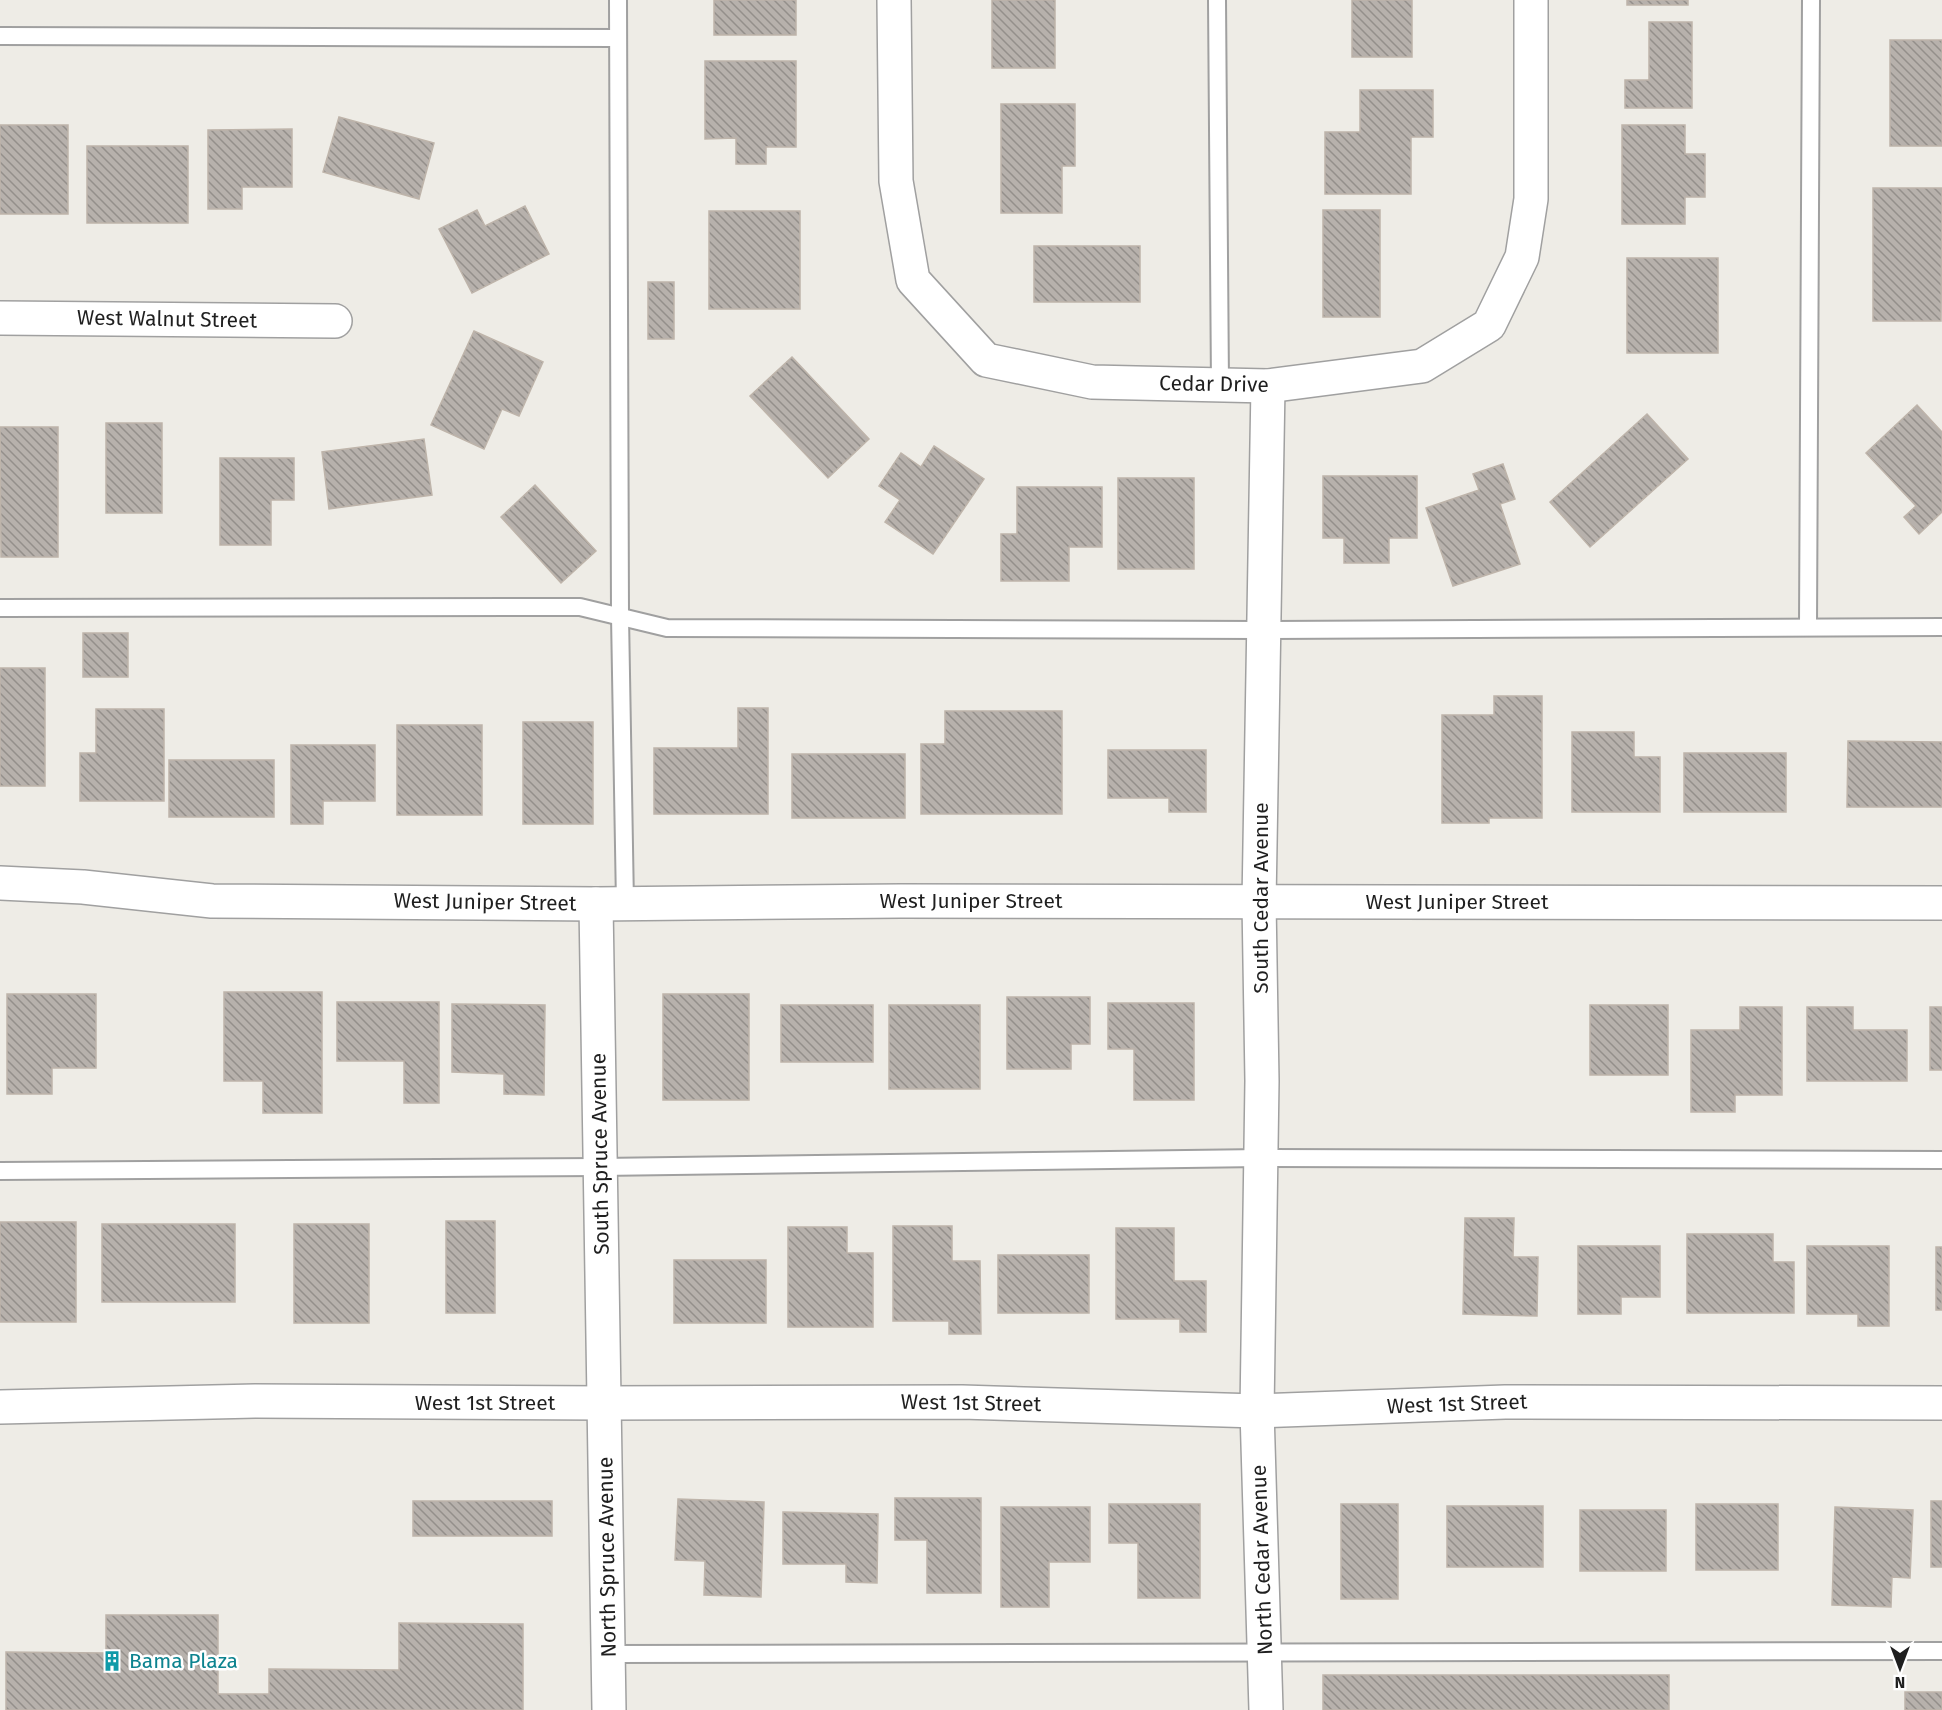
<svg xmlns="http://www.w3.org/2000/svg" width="1942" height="1710" font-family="'Fira Sans',sans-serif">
	<defs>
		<pattern id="building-back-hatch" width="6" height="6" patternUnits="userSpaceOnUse" patternTransform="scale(1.5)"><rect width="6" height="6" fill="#b7b1ac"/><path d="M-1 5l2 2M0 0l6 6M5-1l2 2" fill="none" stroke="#948f8b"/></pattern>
	</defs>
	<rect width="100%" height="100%" fill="#eeece6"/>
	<g fill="url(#building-back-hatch)" stroke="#beb4aa" stroke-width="1.5">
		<rect x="714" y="0" width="82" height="35"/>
		<rect x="992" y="0" width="63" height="68"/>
		<rect x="1352" y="0" width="60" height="57"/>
		<rect x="1627" y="0" width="61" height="5"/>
		<path d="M1649 22H1692V108H1625V80H1649Z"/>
		<rect x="1890" y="40" width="52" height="106"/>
		<path d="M705 61H796V147H766V164H736V138L705 139Z"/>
		<path d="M1360 90H1433V137H1411V194H1325V132H1360Z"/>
		<path d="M1001 104H1075V166H1062V213H1001Z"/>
		<path d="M339 117 434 143 419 199 323 172Z"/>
		<rect x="0" y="125" width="68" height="89"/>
		<path d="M1622 125H1685V154H1705V197H1685V224H1622Z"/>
		<path d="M292 129V187H242V209H208V130Z"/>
		<rect x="87" y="146" width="101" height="77"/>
		<path d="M1873 188H1942L1941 321H1873Z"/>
		<path d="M525 206 549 254 472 293 439 229 477 210 485 226Z"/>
		<rect x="1323" y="210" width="57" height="107"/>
		<rect x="709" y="211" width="91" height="98"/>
		<rect x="1034" y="246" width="106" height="56"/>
		<rect x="1627" y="258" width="91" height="95"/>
		<rect x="648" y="282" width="26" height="57"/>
		<path d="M474 331 543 362 519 416 502 409 484 449 431 425Z"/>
		<path d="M792 357 869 439 828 478 750 396Z"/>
		<path d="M1917 405 1942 432V512L1919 534 1904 517 1916 506 1866 453Z"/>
		<path d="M1647 414 1688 459 1590 547 1550 502Z"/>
		<rect x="106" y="423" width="56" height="90"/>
		<path d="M0 427H58V557H1Z"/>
		<path d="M424 439 432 495 329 509 322 452Z"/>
		<path d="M934 446 984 479 933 554 885 522 900 500 879 486 901 453 921 467Z"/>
		<path d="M220 458H294V500H271V545H220Z"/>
		<path d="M1503 464 1515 499 1500 504 1520 564 1453 586 1426 508 1479 490 1473 474Z"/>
		<path d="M1323 476H1417V538H1389V563H1344V538H1323Z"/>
		<rect x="1118" y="478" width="76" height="91"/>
		<path d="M535 485 596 551 561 583 501 517Z"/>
		<path d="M1017 487H1102V547H1069V581H1001V534H1017Z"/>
		<rect x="83" y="633" width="45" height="44"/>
		<rect x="0" y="668" width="45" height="118"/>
		<path d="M1494 696H1542V818H1489V823H1442V715H1494Z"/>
		<path d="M738 708H768V814H654V748H738Z"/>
		<path d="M96 709H164V801H80V753H96Z"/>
		<path d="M945 711H1062V814H921V744H945Z"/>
		<rect x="523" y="722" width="70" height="102"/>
		<rect x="397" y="725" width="85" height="90"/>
		<path d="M1572 732H1634V757H1660V812H1572Z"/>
		<path d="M1848 741 1942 742V807H1847Z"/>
		<path d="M291 745H375V801H323V824H291Z"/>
		<path d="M1108 750H1206V812H1169V798H1108Z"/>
		<rect x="1684" y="753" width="102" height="59"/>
		<rect x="792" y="754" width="113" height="64"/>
		<rect x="169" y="760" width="105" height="57"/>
		<path d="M224 992H322V1113H263V1081H224Z"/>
		<path d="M7 994H96V1068H52V1094H7Z"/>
		<rect x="663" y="994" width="86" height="106"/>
		<path d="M1007 997H1090V1044H1071V1069H1007Z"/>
		<path d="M337 1002H439V1103H404V1061H337Z"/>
		<path d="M1108 1003H1194V1100H1134V1049H1108Z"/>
		<path d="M452 1004 545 1005 544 1095 504 1094V1074L452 1072Z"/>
		<rect x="781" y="1005" width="92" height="57"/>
		<rect x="889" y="1005" width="91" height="84"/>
		<rect x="1590" y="1005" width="78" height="70"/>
		<path d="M1740 1007H1782V1095H1735V1112H1691V1030H1740Z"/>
		<path d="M1807 1007H1853V1030H1907V1081H1807Z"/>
		<rect x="1930" y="1007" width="12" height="63"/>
		<path d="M1465 1218H1514L1513 1257H1538L1537 1316 1463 1314Z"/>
		<rect x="446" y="1221" width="49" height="92"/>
		<rect x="0" y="1222" width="76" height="100"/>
		<rect x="102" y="1224" width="133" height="78"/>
		<rect x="294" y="1224" width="75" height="99"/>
		<path d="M893 1226H952V1261H980L981 1334H949V1321H893Z"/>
		<path d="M788 1227H847V1253H873V1327H788Z"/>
		<path d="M1116 1228H1174V1281H1206V1332H1180V1319H1116Z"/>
		<path d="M1687 1234H1773V1262H1794V1313H1687Z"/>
		<path d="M1578 1246H1660V1297H1621V1314H1578Z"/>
		<path d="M1807 1246H1889V1326H1858V1314H1807Z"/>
		<rect x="1936" y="1247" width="6" height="63"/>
		<rect x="998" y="1255" width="91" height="58"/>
		<rect x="674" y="1260" width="92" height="63"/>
		<path d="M895 1498H981V1593H927V1540H895Z"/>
		<path d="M678 1499 764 1502 761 1597 704 1595 705 1561 675 1560Z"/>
		<rect x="413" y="1501" width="139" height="35"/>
		<rect x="1931" y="1501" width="11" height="66"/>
		<path d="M1109 1504H1200V1598H1138V1543H1109Z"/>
		<rect x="1341" y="1504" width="57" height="95"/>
		<rect x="1696" y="1504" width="82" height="66"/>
		<rect x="1447" y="1506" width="96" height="61"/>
		<path d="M1001 1507H1090V1562H1049V1607H1001Z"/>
		<path d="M1835 1507 1913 1510 1910 1578 1892 1577 1891 1607 1832 1605Z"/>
		<rect x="1580" y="1510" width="86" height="61"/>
		<path d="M783 1512 878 1514 877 1583 846 1582V1564H783Z"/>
		<path d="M106 1615H218V1694H269V1669L399 1670V1623L523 1624V1710H6V1652L106 1653Z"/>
		<rect x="1323" y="1675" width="346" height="35"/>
		<rect x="1905" y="1692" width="37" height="18"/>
	</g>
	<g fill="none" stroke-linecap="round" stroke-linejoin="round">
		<g stroke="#a0a0a0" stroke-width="20">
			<g id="lane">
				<path d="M618 0 620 616 625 904"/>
				<path d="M1217 0 1220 385"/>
				<path d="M0 36 618 38"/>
				<path d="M0 608 580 607 667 628 1264 630 1942 627"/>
				<path d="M1808 627 1811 0"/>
				<path d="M0 1171 601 1167 1261 1158 1942 1160"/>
				<path d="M608 1654 1942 1651"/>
			</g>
		</g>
		<g stroke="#a0a0a0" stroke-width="36">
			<g id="street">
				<path d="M894 0 896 181 913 280 986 360 1092 382 1268 386 1422 366 1489 325 1522 257 1531 199V0"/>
				<path d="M0 318 335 321"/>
				<path d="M0 883 83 887 212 901 596 904 901 901 1942 903"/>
				<path d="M596 904 609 1710"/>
				<path d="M0 1407 255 1401 604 1403 962 1402 1257 1411 1505 1402 1942 1403"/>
				<path d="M1266 1710 1257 1411 1262 1081 1259 902 1268 386"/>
			</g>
		</g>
		<use href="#lane" stroke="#fff" stroke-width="16"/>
		<use href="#street" stroke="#fff" stroke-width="33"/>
	</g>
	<defs>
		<g id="building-bare" transform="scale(1.62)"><path d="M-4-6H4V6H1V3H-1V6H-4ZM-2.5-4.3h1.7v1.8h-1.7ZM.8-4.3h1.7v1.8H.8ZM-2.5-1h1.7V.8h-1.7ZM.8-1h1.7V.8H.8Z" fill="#0f9aa8" stroke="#fff" stroke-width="2.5" paint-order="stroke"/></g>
	</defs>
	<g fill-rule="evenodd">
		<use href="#building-bare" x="112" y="1661"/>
	</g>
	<g text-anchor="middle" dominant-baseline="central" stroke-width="5" stroke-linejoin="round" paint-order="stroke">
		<g font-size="21" fill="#1f1f1f" stroke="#fff">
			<text transform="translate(167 319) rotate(1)">West Walnut Street</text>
			<text transform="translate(1214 384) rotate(1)">Cedar Drive</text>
			<text transform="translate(1261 898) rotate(-90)">South Cedar Avenue</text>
			<text x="971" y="901">West Juniper Street</text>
			<text transform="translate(485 902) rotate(1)">West Juniper Street</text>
			<text x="1457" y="902">West Juniper Street</text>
			<text transform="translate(600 1154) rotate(-91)">South Spruce Avenue</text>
			<text x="485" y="1403">West 1st Street</text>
			<text transform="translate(971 1403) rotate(1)">West 1st Street</text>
			<text transform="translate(1457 1404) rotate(-2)">West 1st Street</text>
			<text transform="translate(607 1557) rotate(-91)">North Spruce Avenue</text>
			<text transform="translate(1262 1560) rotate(-92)">North Cedar Avenue</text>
		</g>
		<g font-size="21" fill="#0d838f" stroke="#fff" text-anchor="start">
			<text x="129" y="1661">Bama Plaza</text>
		</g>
	</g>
	<g transform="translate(1900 1668) rotate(180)" stroke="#ffffff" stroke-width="4.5" paint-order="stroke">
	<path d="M0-4.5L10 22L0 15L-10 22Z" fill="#1f1f1f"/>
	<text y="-9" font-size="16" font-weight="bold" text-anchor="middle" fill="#1f1f1f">N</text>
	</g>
</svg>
